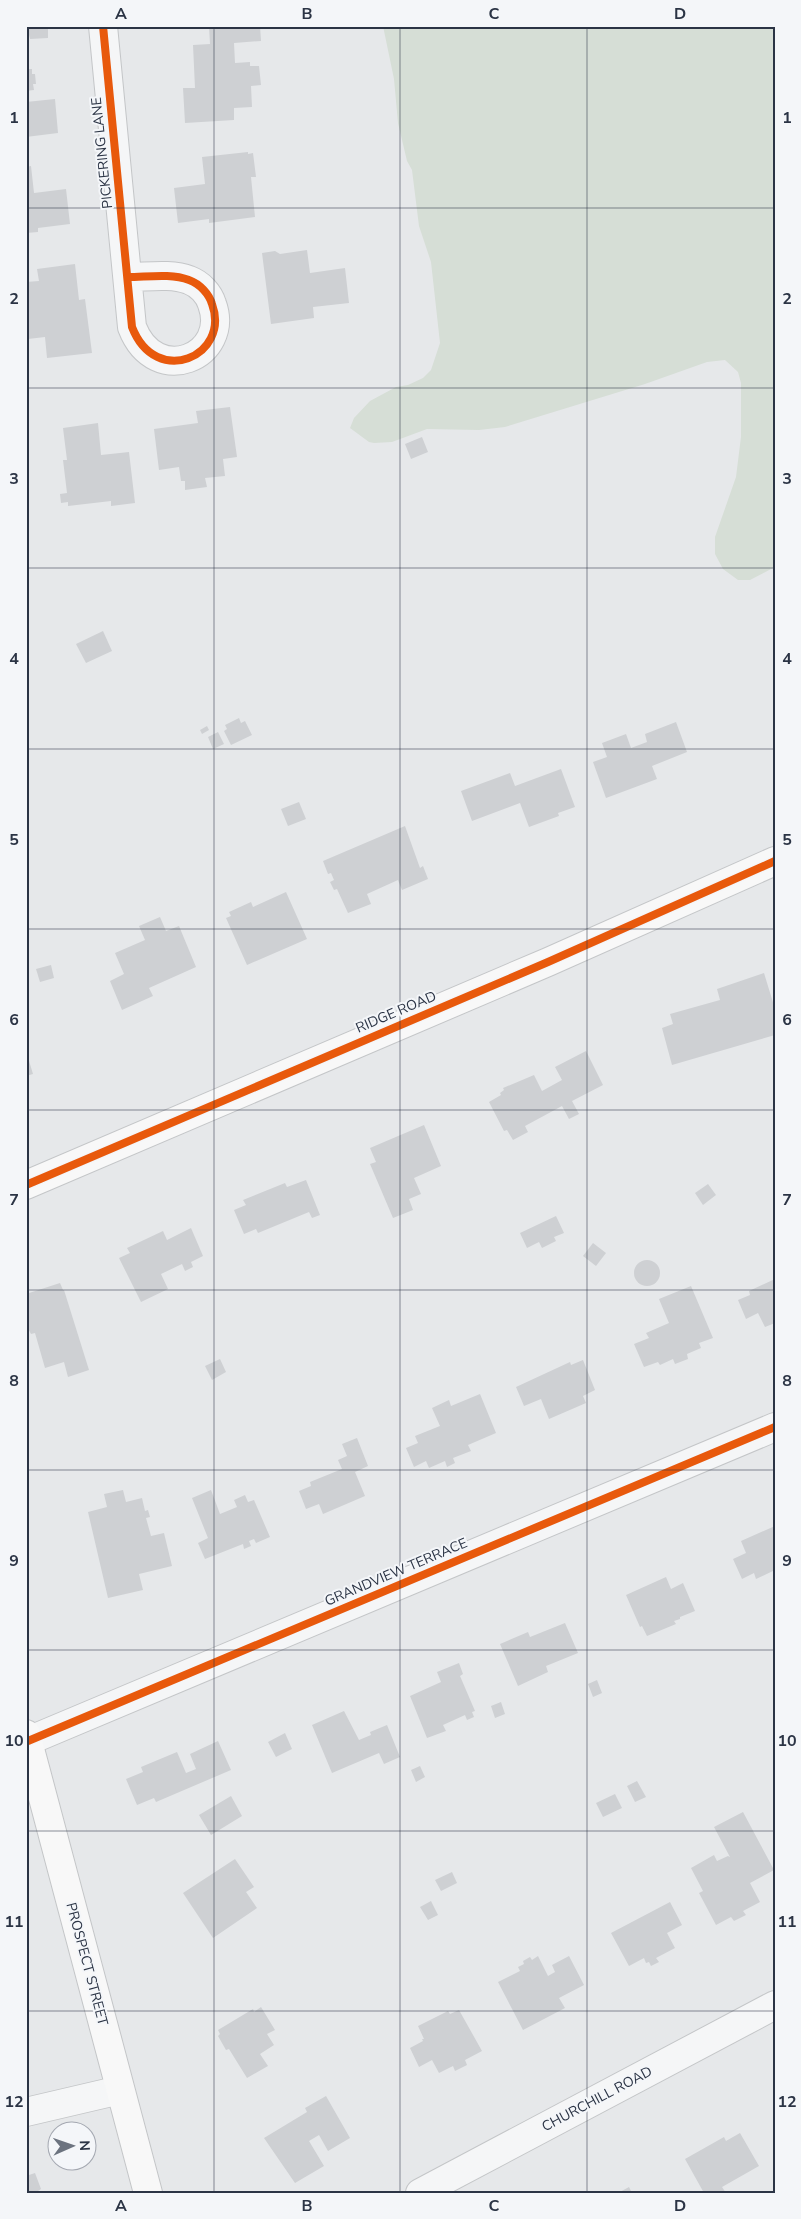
<svg xmlns="http://www.w3.org/2000/svg" width="801" height="2219" font-family="'Nunito Sans',sans-serif">
	<rect width="100%" height="100%" fill="#e6e8ea"/>
	<path fill="#d6ded6" d="M383 26H775V567L750 580H738L723 569 715 554V537L736 477 741 437V383L738 372 725 360 707 362 645 384 505 427 479 430 427 429 392 442 374 443 369 442 350 428 354 418 370 401 396 387 408 385 423 378 431 370 440 343 431 262 419 226 412 170 407 161 398 123 394 79Z"/>
	<g fill="#ced0d3">
		<path d="M26 26H48V38L30 39 29 35H26Z"/>
		<path d="M209 26H260L261 41 234 43 235 63 250 62V66H259L261 85 251 86 252 107 234 108V120L185 123 183 88H195L193 45 210 44Z"/>
		<path d="M26 69H32V74H35L36 84H33L34 90 26 91Z"/>
		<path d="M55 99 58 133 26 137V102Z"/>
		<path d="M248 152V154L253 153 256 177H251L255 217 209 223V219L178 223 174 188 205 184 202 157Z"/>
		<path d="M31 166 34 193 66 189 70 224 38 228V232L26 233V167Z"/>
		<path d="M307 250 310 273 345 268 349 303 313 307 314 318 271 324 262 253 275 251 280 254Z"/>
		<path d="M75 264 79 300 85 299 92 353 47 358 45 337 28 339 26 337V282L39 281 37 269Z"/>
		<path d="M230 407 237 457 223 459 225 476 205 478 207 487 185 490V481H181L179 467 159 470 154 429 198 423 196 411Z"/>
		<path d="M98 423 101 455 129 452 135 503 111 506V501L68 506V502L61 503 60 494 67 493 63 460H67L63 428Z"/>
		<path d="M422 437 428 452 411 459 405 444Z"/>
		<path d="M103 631 112 651 86 663 76 644Z"/>
		<path d="M239 718 241 723 245 721 252 735 231 745 224 731 227 729 225 725Z"/>
		<path d="M676 722 687 752 652 766 657 779 606 798 593 762 607 757 602 743 626 734 631 748 647 742 645 734Z"/>
		<path d="M207 726 209 730 202 734 200 730Z"/>
		<path d="M218 732 224 744 213 749 208 737Z"/>
		<path d="M561 769 575 807 558 813 559 816 529 827 520 803 472 821 461 791 510 773 515 786Z"/>
		<path d="M299 802 306 819 288 826 281 809Z"/>
		<path d="M405 826 420 868 423 866 428 879 402 890 398 880 367 894 371 904 348 913 337 889 334 890 330 882 334 880 331 873 328 874 323 861Z"/>
		<path d="M286 892 307 939 247 965 226 918 231 916 229 912 251 902 253 907Z"/>
		<path d="M160 917 166 931 179 926 196 967 149 988 153 996 122 1010 110 981 124 974 115 953 145 940 139 926Z"/>
		<path d="M51 965 54 978 40 982 36 969Z"/>
		<path d="M764 973 775 1009V1035L672 1065 662 1028 673 1024 670 1014 720 1000 717 989Z"/>
		<path d="M26 1051 33 1074 26 1076Z"/>
		<path d="M586 1051 603 1085 572 1101 579 1114 569 1119 562 1106 525 1126 528 1132 513 1140 507 1130 504 1131 489 1102 501 1095 500 1093 504 1090 503 1088 534 1075 542 1091 562 1080 555 1067Z"/>
		<path d="M424 1125 441 1166 414 1178 421 1194 409 1199 413 1210 393 1218 370 1164 376 1162 370 1148Z"/>
		<path d="M306 1180 320 1215 312 1218 309 1212 258 1233 256 1229 244 1234 234 1210 246 1205 243 1200 285 1183 287 1187Z"/>
		<path d="M708 1184 716 1195 703 1205 695 1193Z"/>
		<path d="M556 1216 564 1233 554 1237 556 1241 542 1248 539 1242 527 1248 520 1233Z"/>
		<path d="M191 1228 203 1256 191 1262 193 1267 185 1271 182 1264 161 1274 168 1289 141 1302 119 1258 130 1253 127 1248 163 1231 167 1240Z"/>
		<path d="M593 1243 606 1253 596 1266 583 1256Z"/>
		<circle cx="647" cy="1273" r="13"/>
		<path d="M775 1279V1323L765 1327 758 1313 746 1319 738 1300 750 1295 749 1291Z"/>
		<path d="M60 1283 63 1290H64L89 1370 68 1377 64 1362 45 1368 35 1333 31 1334 26 1325V1294Z"/>
		<path d="M691 1286 713 1338 699 1343 701 1348 687 1354 688 1359 675 1364 673 1359 660 1365 658 1362 644 1367 634 1344 649 1338 646 1333 669 1323 659 1299Z"/>
		<path d="M220 1359 226 1372 212 1380 205 1366Z"/>
		<path d="M583 1360 595 1390 583 1396 586 1403 549 1419 541 1399 524 1406 516 1387 570 1362 571 1365Z"/>
		<path d="M480 1394 496 1433 468 1445 471 1451 453 1458 455 1463 447 1467 445 1461 429 1468 426 1461 414 1467 406 1448 418 1443 415 1436 440 1426 432 1408 449 1400 451 1406Z"/>
		<path d="M357 1438 368 1466 355 1472 365 1496 323 1514 319 1504 306 1509 299 1491 311 1486 310 1482 342 1469 338 1460 347 1456 342 1444Z"/>
		<path d="M123 1490 126 1502 142 1498 145 1511 148 1510 150 1517 146 1518 151 1536 164 1533 172 1566 139 1574 143 1590 108 1598 88 1512 107 1507 104 1494Z"/>
		<path d="M211 1490 220 1514 237 1507 234 1500 245 1495 248 1502 254 1500 270 1537 256 1543 254 1539 249 1541 251 1546 244 1549 243 1544 205 1559 198 1543 208 1538 192 1498Z"/>
		<path d="M775 1526V1570L756 1579 754 1573 742 1579 733 1559 746 1553 741 1541Z"/>
		<path d="M666 1577 671 1589 683 1583 695 1611 680 1617V1619L674 1621 676 1624 647 1636 642 1626 640 1627 626 1595Z"/>
		<path d="M565 1623 578 1653 546 1666 548 1672 518 1686 500 1644 528 1632 530 1637Z"/>
		<path d="M459 1663 463 1674 460 1676 475 1711 472 1712 474 1717 467 1720 465 1715 443 1725 446 1731 427 1738 410 1696 441 1682 437 1672Z"/>
		<path d="M597 1680 602 1693 593 1697 588 1684Z"/>
		<path d="M501 1702 505 1714 495 1718 491 1706Z"/>
		<path d="M344 1711 359 1740 371 1735 370 1732 387 1725 400 1757 384 1764 379 1753 332 1773 312 1725Z"/>
		<path d="M285 1733 292 1749 276 1757 268 1742Z"/>
		<path d="M218 1741 231 1770 156 1802 154 1798 137 1805 126 1779 143 1772 141 1767 177 1752 186 1773 196 1769 190 1754Z"/>
		<path d="M420 1766 425 1777 416 1782 411 1770Z"/>
		<path d="M637 1781 646 1797 635 1802 627 1786Z"/>
		<path d="M615 1794 622 1808 603 1817 596 1803Z"/>
		<path d="M231 1796 242 1816 211 1835 199 1815Z"/>
		<path d="M743 1812 774 1870 750 1883 760 1902 743 1911 746 1915 734 1921 731 1917 716 1925 699 1893 703 1891 691 1868 714 1855 717 1861 728 1856 730 1857 714 1827Z"/>
		<path d="M235 1859 254 1887 246 1892 257 1908 213 1938 183 1893Z"/>
		<path d="M452 1872 457 1883 441 1891 435 1880Z"/>
		<path d="M431 1901 438 1915 428 1920 420 1907Z"/>
		<path d="M670 1902 682 1925 667 1933 675 1948 656 1958 659 1962 651 1966 649 1962 646 1963 644 1958 629 1966 611 1933Z"/>
		<path d="M538 1956 548 1976 555 1972 552 1965 569 1956 584 1985 559 1998 565 2008 523 2030 498 1982 520 1971 518 1967 524 1964 523 1961 530 1957 532 1960Z"/>
		<path d="M261 2007 275 2030 267 2034 274 2045 260 2054 268 2066 247 2078 229 2049 226 2050 218 2036 220 2034 218 2030 253 2009 254 2012Z"/>
		<path d="M459 2010 482 2051 465 2060 467 2065 455 2071 453 2066 439 2073 432 2060 419 2067 410 2048 423 2041 422 2039H424L418 2026 448 2011 450 2014Z"/>
		<path d="M326 2096 350 2138 328 2151 319 2135 309 2141 324 2166 295 2183 264 2138 307 2112 305 2108Z"/>
		<path d="M740 2133 759 2166 722 2187 726 2193H704L685 2159 724 2137 726 2141Z"/>
		<path d="M26 2169 29 2175 35 2173 41 2189 35 2193H26Z"/>
		<path d="M629 2187 632 2193H618Z"/>
	</g>
	<g fill="none" stroke-linecap="round" stroke-linejoin="round">
		<g stroke="#c4c6c8" stroke-width="30">
			<g id="street">
				<path d="M103 26 132 327C156 389 231 356 212 304 209 294 200 284 189 280 171 273 147 277 128 277"/>
				<path d="M28 1741 775 1427"/>
				<path d="M26 2112 120 2090"/>
				<path d="M420 2193 775 2005"/>
			</g>
		</g>
		<g stroke="#c4c6c8" stroke-width="30">
			<g id="secondary">
				<path d="M26 1185 548 962 775 861"/>
				<path d="M26 1734 148 2193"/>
			</g>
		</g>
		<use href="#street" stroke="#f5f6f7" stroke-width="28"/>
		<use href="#secondary" stroke="#f8f8f8" stroke-width="28"/>
		<g stroke="#f4f6f9" stroke-width="11">
			<g id="cycleway">
				<path d="M103 26 132 327C156 389 231 356 212 304 209 294 200 284 189 280 171 273 147 277 128 277"/>
				<path d="M26 1185 548 962 775 861"/>
				<path d="M28 1741 775 1427"/>
			</g>
		</g>
		<use href="#cycleway" stroke="#e8590c" stroke-width="8"/>
	</g>
	<path fill="none" stroke="#2b3445" stroke-width="1" stroke-opacity="0.55" d="M214 26V2193M400 26V2193M587 26V2193M26 208H775M26 388H775M26 568H775M26 749H775M26 929H775M26 1110H775M26 1290H775M26 1470H775M26 1650H775M26 1831H775M26 2011H775"/>
	<g text-anchor="middle" dominant-baseline="central" stroke-width="4" stroke-linejoin="round" paint-order="stroke">
		<g font-size="14" fill="#2b3445" stroke="#f4f6f9">
			<text transform="translate(102 153) rotate(-96)">PICKERING LANE</text>
			<text transform="translate(396 1012) rotate(-23)">RIDGE ROAD</text>
			<text transform="translate(396 1572) rotate(-23)">GRANDVIEW TERRACE</text>
			<text transform="translate(87 1964) rotate(75)">PROSPECT STREET</text>
			<text transform="translate(597 2099) rotate(-28)">CHURCHILL ROAD</text>
		</g>
	</g>
	<rect width="801" height="2219" fill="none" stroke="#f4f6f9" stroke-width="55"/>
	<g transform="translate(72 2146) rotate(88)"><circle r="24" fill="#f4f6f9" stroke="#a4a8b1"/>
	<path d="M0-4L9 19L0 12L-9 19Z" fill="#6c737f"/>
	<text y="-8" font-size="14" font-weight="bold" text-anchor="middle" fill="#2b3445">N</text>
	</g>
	<rect x="28" y="28" width="746" height="2164" fill="none" stroke="#2b3445" stroke-width="2"/>
	<g font-size="16" text-anchor="middle" font-weight="bold" fill="#2b3445">
		<text x="121" y="19">A</text>
		<text x="307" y="19">B</text>
		<text x="494" y="19">C</text>
		<text x="680" y="19">D</text>
		<text x="14" y="123">1</text>
		<text x="787" y="123">1</text>
		<text x="14" y="304">2</text>
		<text x="787" y="304">2</text>
		<text x="14" y="484">3</text>
		<text x="787" y="484">3</text>
		<text x="14" y="664">4</text>
		<text x="787" y="664">4</text>
		<text x="14" y="845">5</text>
		<text x="787" y="845">5</text>
		<text x="14" y="1025">6</text>
		<text x="787" y="1025">6</text>
		<text x="14" y="1205">7</text>
		<text x="787" y="1205">7</text>
		<text x="14" y="1386">8</text>
		<text x="787" y="1386">8</text>
		<text x="14" y="1566">9</text>
		<text x="787" y="1566">9</text>
		<text x="14" y="1746">10</text>
		<text x="787" y="1746">10</text>
		<text x="14" y="1927">11</text>
		<text x="787" y="1927">11</text>
		<text x="14" y="2107">12</text>
		<text x="787" y="2107">12</text>
		<text x="121" y="2211">A</text>
		<text x="307" y="2211">B</text>
		<text x="494" y="2211">C</text>
		<text x="680" y="2211">D</text>
	</g>
</svg>
